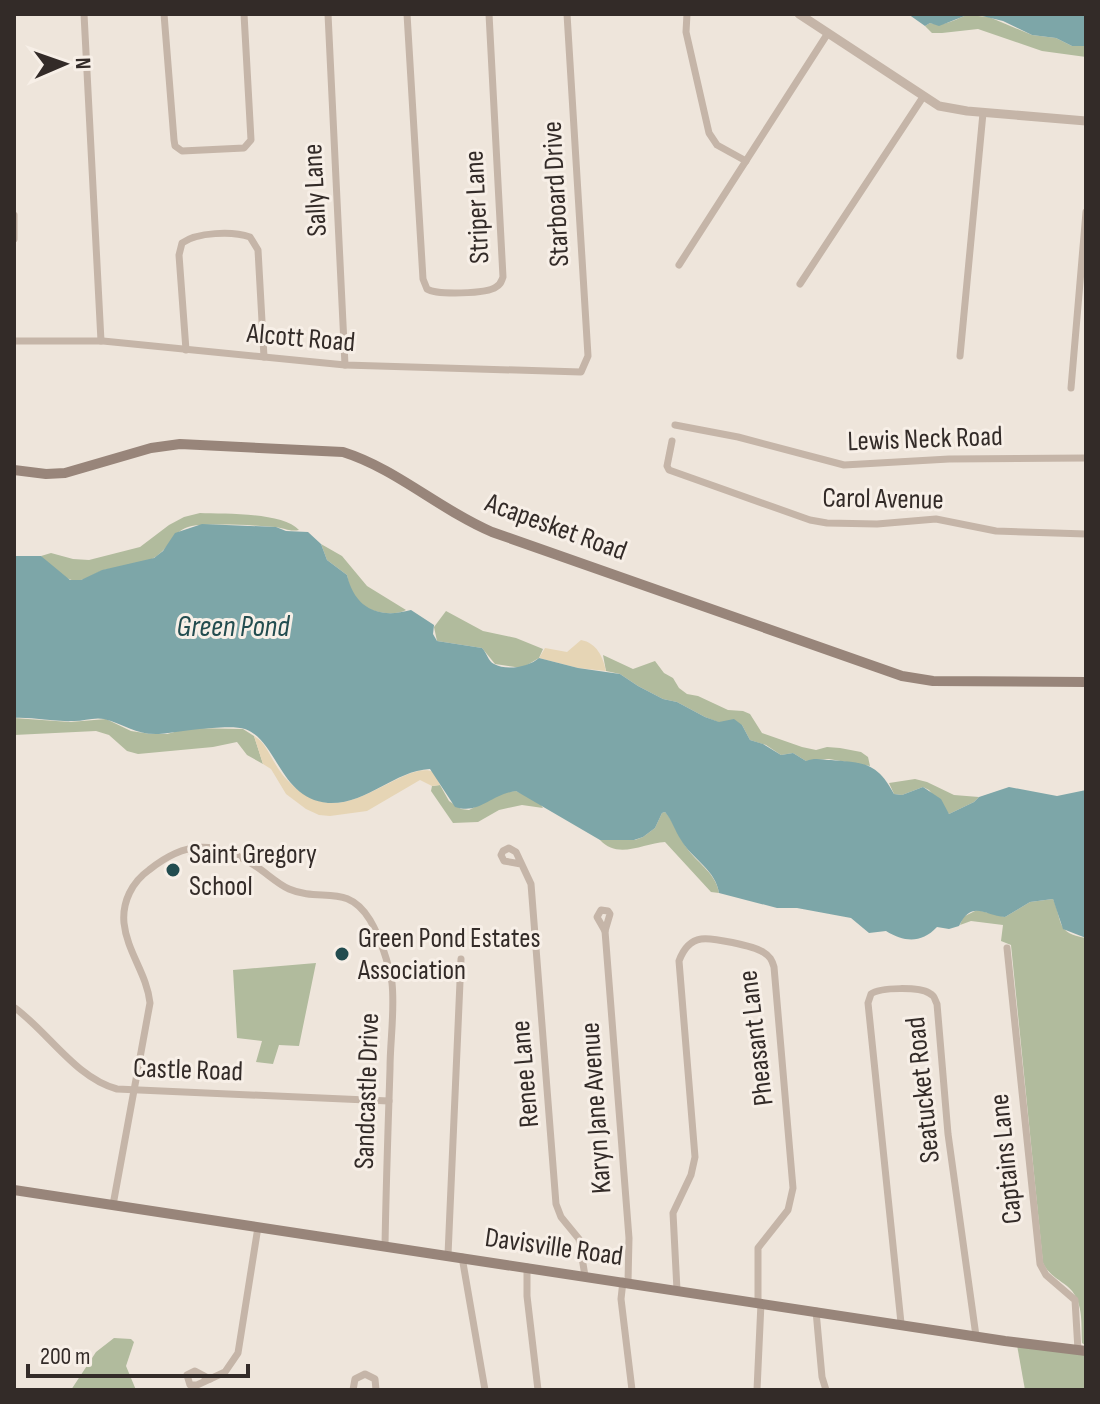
<svg xmlns="http://www.w3.org/2000/svg" width="1100" height="1404" font-family="'Sofia Sans Condensed',sans-serif">
	<rect width="100%" height="100%" fill="#eee5db"/>
	<g fill="#b1bb9d">
		<path d="M967 15 989 17 1032 35 1056 38 1072 46H1086V57L1042 51 978 29 942 33H932L925 26 930 23C944 27 954 20 967 15Z"/>
		<path d="M200 513C223 514 283 512 299 530 289 532 285 528 275 527 252 525 225 524 201 525 173 526 175 542 158 555 144 566 121 566 104 570 93 573 82 585 69 579 60 576 46 563 41 556L51 553 73 559 89 560 140 547 169 525 184 517Z"/>
		<path d="M321 544 342 556 367 586 406 610C394 617 366 612 357 601 350 593 349 584 347 575L327 560Z"/>
		<path d="M446 611 483 631 516 638 543 649 539 658 522 668 495 664 482 648 437 641 434 627Z"/>
		<path d="M603 655 633 669 655 661 664 673 673 678 679 688 687 694 698 696 728 710 743 711 750 714 762 733 802 747 816 750 827 747 840 748 861 752 868 757 870 766 829 759 806 761 793 753 781 755 766 745 750 740 742 725 718 722 705 717 677 702 663 699 638 686 620 674 606 671Z"/>
		<path d="M14 718 70 722 106 719 131 731 151 734H167L189 728 243 729 254 736 263 764 247 755 237 742 213 747 138 754 127 751 109 735 96 731 14 735Z"/>
		<path d="M915 779 927 782 954 795 979 797 974 802 949 814 929 790 923 787 902 795 894 794 889 783Z"/>
		<path d="M440 785 449 801 461 809 469 810 504 792 516 791 538 801 543 808 522 805 499 810 478 822 453 823 431 791 432 786Z"/>
		<path d="M665 812C675 823 679 839 689 851 700 865 716 874 719 893L711 892 665 842C644 843 618 860 600 840H635L643 837 655 828 662 813Z"/>
		<path d="M1053 899C1063 921 1055 933 1086 938V1346L1082 1343C1081 1322 1084 1300 1067 1286 1058 1279 1048 1274 1043 1263L1011 945 1001 941 1003 925 971 921 960 925 963 917 977 910 1005 917 1030 902Z"/>
		<path d="M316 963 299 1046 279 1045 273 1064 256 1062 262 1041 237 1038 233 970Z"/>
		<path d="M114 1338 131 1339 134 1342 126 1366 136 1390H71L96 1352Z"/>
		<path d="M1017 1345 1086 1354V1390H1025Z"/>
	</g>
	<g fill="#e6d5b5">
		<path d="M581 640C597 643 603 657 606 671L578 668 539 658 545 648 567 652Z"/>
		<path d="M254 736C265 742 269 754 276 765 286 782 304 798 323 802 362 811 408 760 434 772L440 785 432 786 420 780 367 811 330 816 319 815 306 809 286 794 271 769 263 764Z"/>
	</g>
	<g fill="#7da6a8">
		<path d="M908 14H1086V46H1072L1056 38 1032 35 1003 21 978 15H967L939 26 930 23 925 26Z"/>
		<path d="M202 524 276 527 286 531 308 532 321 544 327 560 347 575C355 609 379 619 411 610L434 625 433 634 437 641 482 648C487 653 488 661 494 664 506 671 529 667 539 658L578 668 620 674 638 686 663 699 677 702 705 717 719 722 734 719 742 725 750 740 763 744 781 755 793 753 806 761C816 757 821 760 831 760 864 763 877 762 894 794L902 795 923 787 941 799 949 814 974 802 979 797 1009 787 1057 796 1086 790V938L1063 929 1053 899 1030 902 1005 917C985 916 972 899 959 926L949 929 937 927C921 944 904 942 886 931L869 933 851 918 797 908H777L719 893C716 870 692 859 681 840 675 831 672 820 665 812L662 813 655 828 643 837 634 840H600L516 791C491 794 480 815 455 807L430 769C393 771 367 805 328 803 280 799 277 740 245 729 230 724 184 731 168 733 140 738 127 725 104 719 94 717 84 721 74 721 54 722 34 717 14 718V556H41L70 580H81L102 570 154 558 163 551 175 533Z"/>
	</g>
	<g fill="none" stroke-linecap="round" stroke-linejoin="round">
		<g stroke="#c5b5a8" stroke-width="7">
			<path d="M84 14 101 341"/>
			<path d="M164 14 174 140 175 146 182 151 244 148 251 140 244 14"/>
			<path d="M328 14 345 365"/>
			<path d="M407 14 423 279 427 289C436 295 487 294 496 287 501 284 501 282 503 277L489 14"/>
			<path d="M687 14 686 32 709 133 717 145 746 161"/>
			<path d="M14 215V239"/>
			<path d="M679 265 828 33"/>
			<path d="M800 284 923 97"/>
			<path d="M14 341H103L345 365 581 372 588 356 567 14"/>
			<path d="M186 350 179 255 182 243C197 232 233 231 250 237L258 250 264 357"/>
			<path d="M960 356 983 113"/>
			<path d="M1071 388 1086 212"/>
			<path d="M675 425 738 437 844 465 949 459 1086 458"/>
			<path d="M672 441 667 466 669 470 810 520 827 523 877 524 936 519 996 531 1086 534"/>
			<path d="M521 864 504 861 501 855 503 851 509 848 516 852 531 884 556 1204 561 1217 579 1239 585 1276"/>
			<path d="M601 910 608 911 610 914 605 931 597 917Z"/>
			<path d="M605 931 629 1238 628 1282"/>
			<path d="M1007 948 1040 1264 1046 1275 1075 1300 1078 1350"/>
			<path d="M15 1008C49 1033 76 1078 117 1089L389 1101"/>
			<path d="M113 1205 150 1003C147 974 127 952 124 923 122 902 132 882 149 870 185 841 214 840 254 865 267 873 276 883 289 889 321 903 347 882 370 920 380 937 389 964 392 983 395 1011 390 1041 390 1069 388 1128 386 1187 385 1246"/>
			<path d="M448 1255 461 959"/>
			<path d="M462 1257 485 1390"/>
			<path d="M527 1267V1296L538 1390"/>
			<path d="M623 1281 621 1299 632 1390"/>
			<path d="M677 1290 673 1213 691 1175 695 1157 679 961C683 950 689 941 701 939 711 937 754 946 763 952 770 956 772 960 774 967L793 1188 788 1210 758 1248V1302"/>
			<path d="M816 1311 822 1377 826 1390"/>
			<path d="M901 1323 868 1003 871 994C880 987 920 987 929 993 935 996 934 998 937 1004L948 1134 976 1336"/>
			<path d="M195 1371 210 1379 197 1385H190L187 1375Z"/>
			<path d="M210 1379 225 1372 238 1353 258 1227"/>
			<path d="M353 1390 355 1379 365 1374 375 1379 376 1390"/>
			<path d="M757 1390 761 1303"/>
		</g>
		<path stroke="#c5b5a8" stroke-width="9" d="M799 14 939 106 967 111 1086 121"/>
		<g stroke="#98857a" stroke-width="10">
			<path d="M14 470 46 474 65 473 151 448 180 444 343 452C397 469 440 510 492 532L902 676 933 681 1086 682"/>
			<path d="M14 1190 1005 1341 1086 1351"/>
		</g>
	</g>
	<g fill="#224c4f" stroke="#f7efe7" stroke-width="3">
		<circle cx="173" cy="870" r="8"/>
		<circle cx="342" cy="954" r="8"/>
	</g>
	<g text-anchor="middle" dominant-baseline="central" stroke-width="6" stroke-linejoin="round" paint-order="stroke">
		<g font-size="28" fill="#332b28" stroke="#f7efe7">
			<text transform="translate(315 190) rotate(-93)">Sally Lane</text>
			<text transform="translate(556 194) rotate(-93)">Starboard Drive</text>
			<text transform="translate(477 207) rotate(-93)">Striper Lane</text>
			<text transform="translate(301 338) rotate(5)">Alcott Road</text>
			<text transform="translate(925 439) rotate(-2)">Lewis Neck Road</text>
			<text transform="translate(883 499) rotate(1)">Carol Avenue</text>
			<text transform="translate(556 527) rotate(20)">Acapesket Road</text>
			<text transform="translate(756 1038) rotate(-97)">Pheasant Lane</text>
			<text transform="translate(188 1070) rotate(2)">Castle Road</text>
			<text transform="translate(525 1074) rotate(-95)">Renee Lane</text>
			<text transform="translate(923 1090) rotate(-96)">Seatucket Road</text>
			<text transform="translate(367 1091) rotate(-88)">Sandcastle Drive</text>
			<text transform="translate(596 1108) rotate(-94)">Karyn Jane Avenue</text>
			<text transform="translate(1006 1159) rotate(-96)">Captains Lane</text>
			<text transform="translate(554 1247) rotate(8)">Davisville Road</text>
		</g>
		<g font-size="28" fill="#332b28" stroke="#f7efe7" text-anchor="start">
			<text x="189" y="854">Saint Gregory<tspan x="189" dy="32">School</tspan></text>
			<text x="358" y="938">Green Pond Estates<tspan x="358" dy="32">Association</tspan></text>
		</g>
		<g font-size="30" font-style="italic" fill="#224c4f" stroke="#f7efe7">
			<text x="233" y="627">Green Pond</text>
		</g>
	</g>
	<rect width="1100" height="1404" fill="none" stroke="#332b28" stroke-width="32"/>
	<g transform="translate(64 64) rotate(88)" stroke="#f7efe7" stroke-width="6" paint-order="stroke">
	<path d="M0-6L14 30L0 20L-14 30Z" fill="#332b28"/>
	<text y="-12" font-size="22" font-weight="bold" text-anchor="middle" fill="#332b28">N</text>
	</g>
	<path d="M28 1364v12h220v-12" fill="none" stroke="#332b28" stroke-width="4"/>
	<text x="40" y="1364" font-size="24" fill="#332b28" stroke="#f7efe7" stroke-width="6" paint-order="stroke">200 m</text>
</svg>
